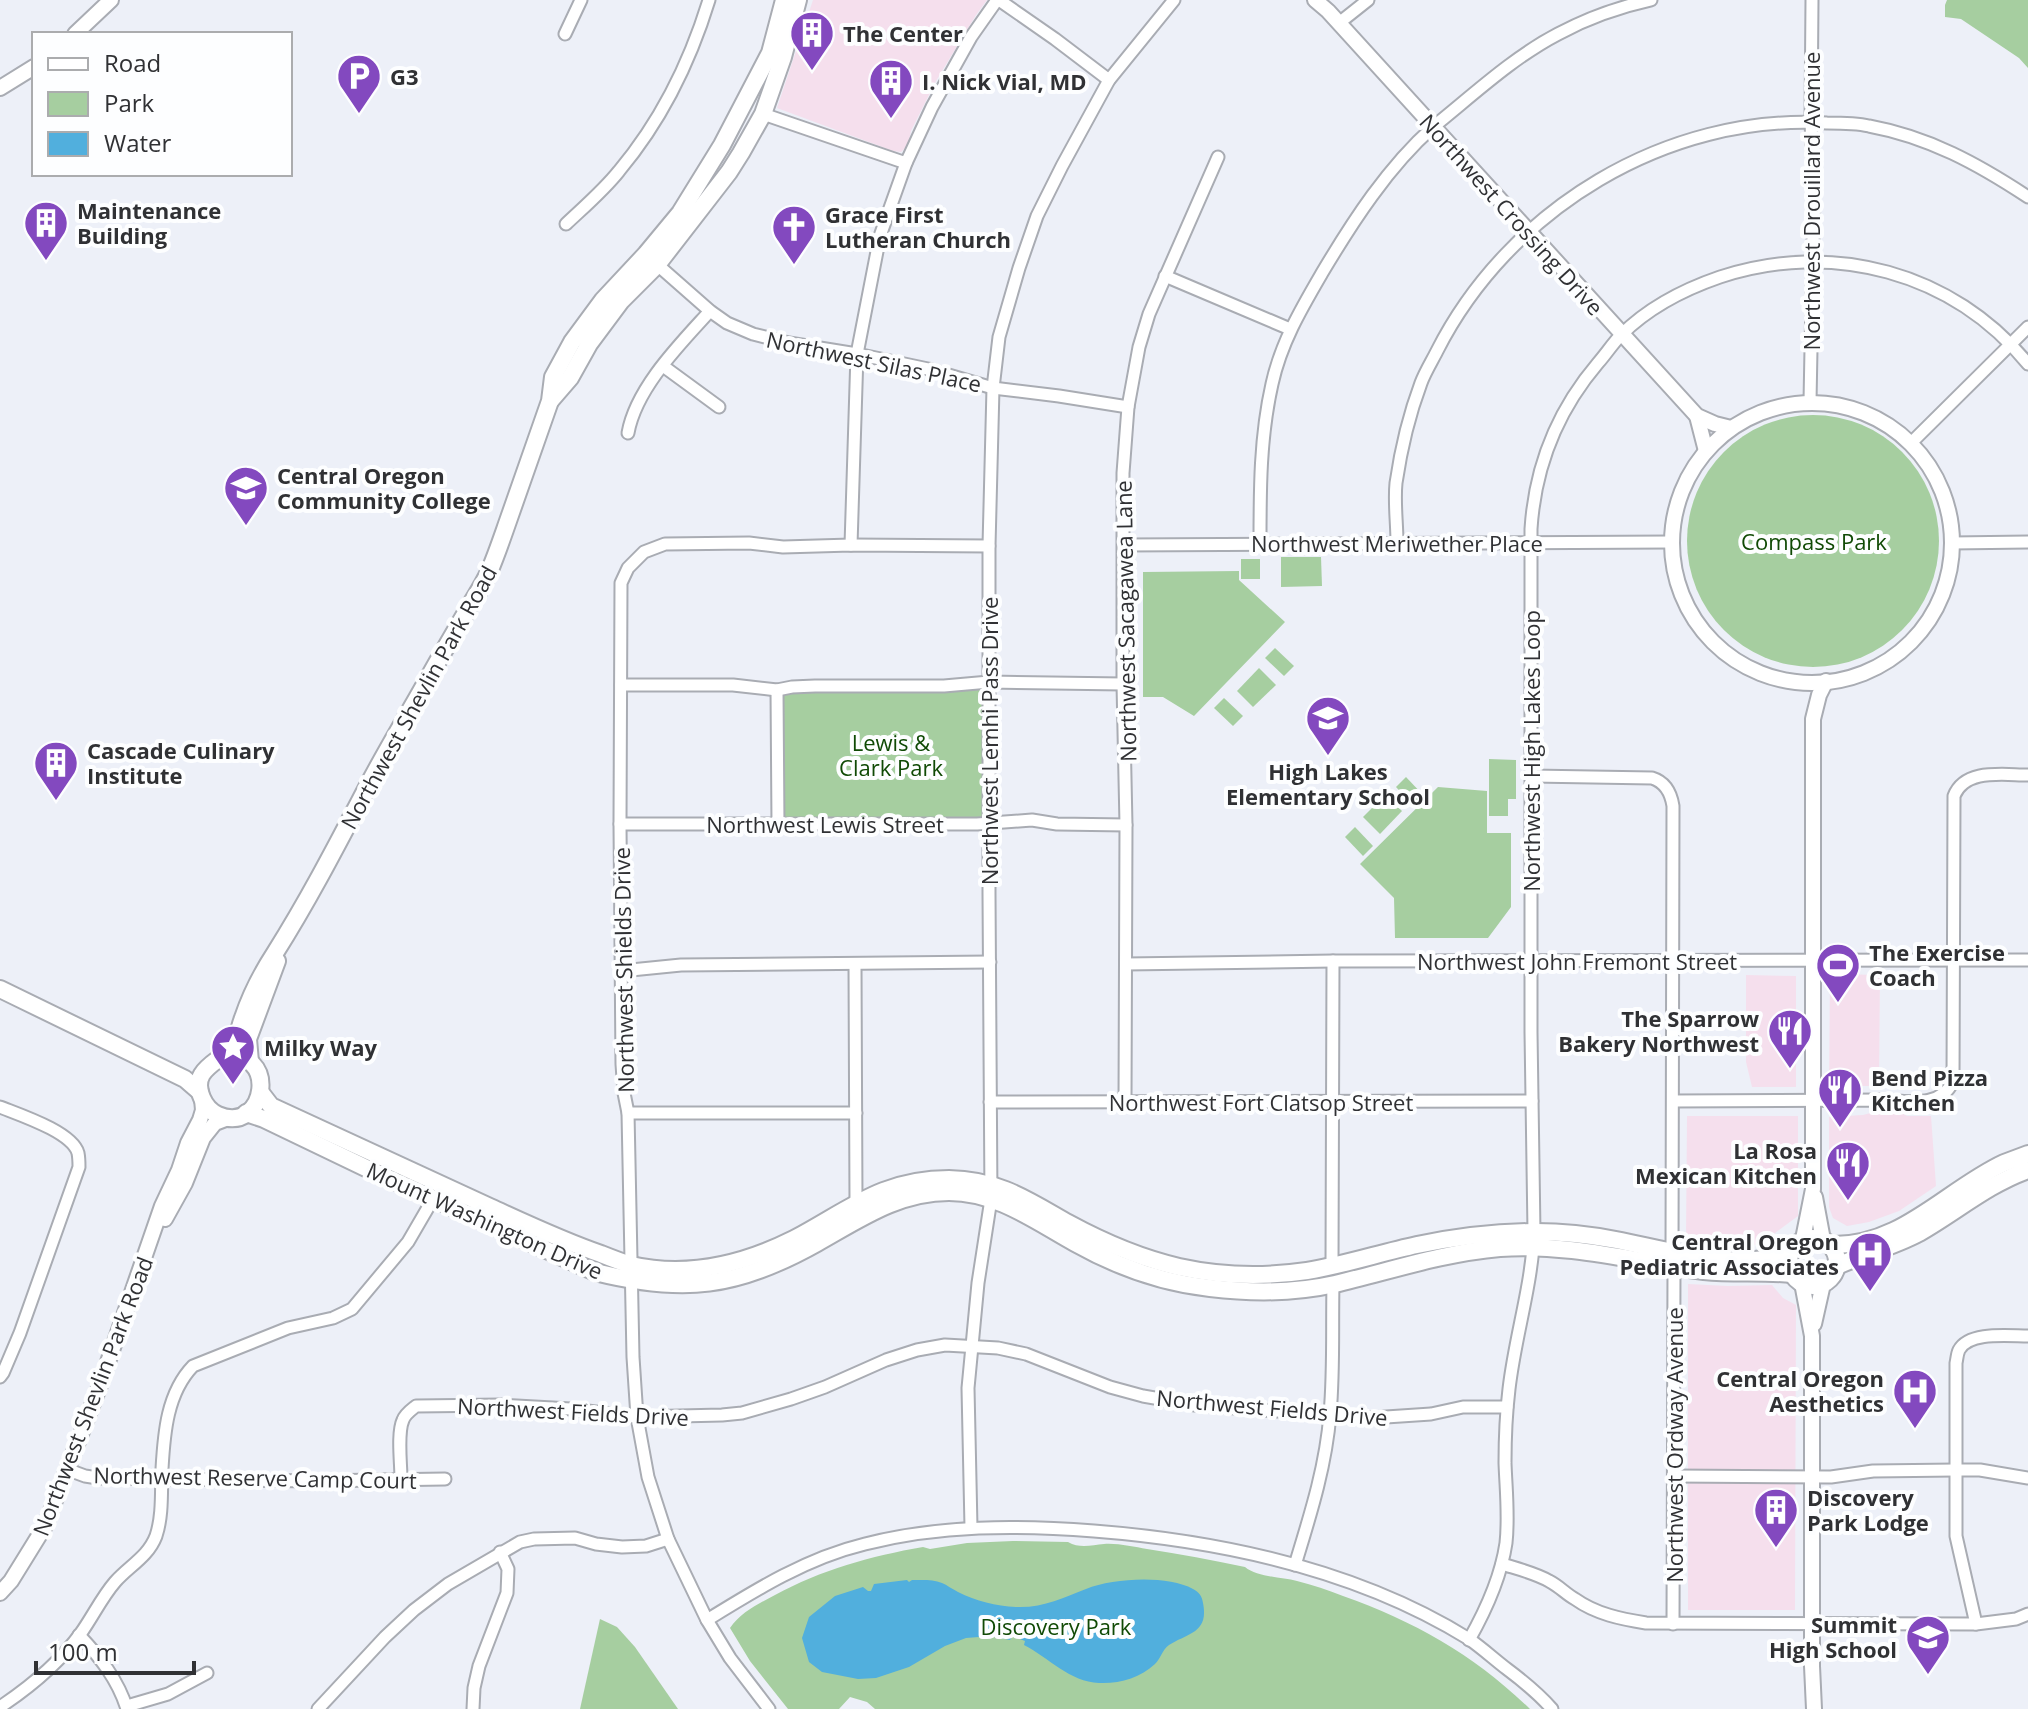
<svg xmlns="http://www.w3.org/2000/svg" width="2028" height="1709" font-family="'Open Sans',sans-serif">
	<rect width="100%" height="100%" fill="#edf0f8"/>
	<g fill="#f5dfed">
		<path d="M813 0H987L976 15 936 81 911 131 908 145 901 152 893 151 777 108Z"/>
		<path d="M1830 974 1880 975 1879 1086H1829Z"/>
		<path d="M1746 975 1796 976V1087H1752L1746 1062Z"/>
		<path d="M1874 1112H1900L1907 1116H1931L1936 1186 1899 1211 1869 1222 1847 1226 1833 1218 1829 1207V1117L1863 1115Z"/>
		<path d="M1687 1116H1798V1216L1775 1233 1769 1245 1718 1244 1686 1237Z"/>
		<path d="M1688 1284 1728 1286 1772 1285 1783 1298 1796 1305 1795 1610H1688Z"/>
	</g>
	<g fill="#a6cea0">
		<path d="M1947 0H2028V68L2019 58 1961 19 1945 17V5Z"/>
		<circle cx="1813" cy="541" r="126"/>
		<path d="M1281 557H1321L1322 586 1281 587Z"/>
		<rect x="1241" y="559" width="19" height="20"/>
		<path d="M1239 571V580L1285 622 1194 716 1163 697H1143V572Z"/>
		<path d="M1275 648 1294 666 1284 676 1265 658Z"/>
		<path d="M1259 668 1276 685 1253 707 1237 691Z"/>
		<path d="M989 682V824L778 825 777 690Z"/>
		<path d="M1224 698 1243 716 1233 726 1214 708Z"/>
		<path d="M1489 759 1516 760V799H1508V816H1489Z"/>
		<path d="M1406 777 1424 796 1414 806 1396 787Z"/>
		<path d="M1438 787 1487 791V833H1511V907L1488 938H1395L1394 898 1360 864Z"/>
		<path d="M1385 795 1402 811 1380 834 1363 817Z"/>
		<path d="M1355 827 1373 846 1363 856 1345 837Z"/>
		<path d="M1013 1541 1068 1542C1080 1549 1092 1545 1104 1544 1118 1543 1134 1547 1147 1549 1180 1554 1212 1560 1245 1567 1257 1577 1281 1577 1297 1581 1313 1585 1328 1590 1343 1596 1416 1622 1474 1655 1530 1709H875L867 1702 850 1697 839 1709H788L750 1661 730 1628C741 1612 758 1604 775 1595 821 1570 871 1556 923 1547L930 1549 967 1543Z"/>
		<path d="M600 1619 617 1627 635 1647 678 1709H580Z"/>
	</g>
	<path fill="#51afdd" d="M907 1580 909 1582 912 1580C921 1580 933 1579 942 1583 947 1585 952 1589 958 1592 976 1601 996 1606 1016 1607 1044 1608 1062 1598 1086 1589 1114 1578 1167 1575 1193 1589 1199 1592 1202 1596 1203 1603 1209 1633 1188 1633 1169 1645 1162 1650 1161 1658 1155 1664 1140 1678 1119 1684 1099 1683 1070 1682 1049 1658 1024 1645L1025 1641 1012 1636 1010 1640 992 1636 966 1638 945 1646 909 1667 876 1678 858 1679 822 1672 809 1662 802 1638 809 1617 835 1596 863 1587 868 1591H871L874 1584Z"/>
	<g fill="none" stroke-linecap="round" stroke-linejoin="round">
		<g stroke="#a9acb3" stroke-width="15">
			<g id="minor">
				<path d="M999 0 1055 39 1109 80"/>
				<path d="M1339 23 1368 0"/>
				<path d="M565 34 581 0"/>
				<path d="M763 114 906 163"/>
				<path d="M566 224C584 207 604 190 619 171 661 121 690 62 709 0"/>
				<path d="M652 260 710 311 727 323 753 334 789 343 857 354 928 369 993 388 1059 396 1128 407"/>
				<path d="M1165 276 1290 329"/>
				<path d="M663 366 719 407"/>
				<path d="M1810 402 1814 192 1811 122 1812 0"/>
				<path d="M628 433C636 388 680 344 710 311"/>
				<path d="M1911 443 2028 327"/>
				<path d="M1260 543C1260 489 1260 437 1272 384 1281 343 1301 309 1322 273 1353 221 1388 167 1433 127 1473 95 1512 58 1558 34 1586 19 1619 7 1651 0"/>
				<path d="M1397 543C1397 523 1394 502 1396 483 1401 449 1409 415 1421 383 1425 372 1432 361 1437 351 1509 209 1667 113 1827 123 1841 123 1856 123 1869 126 1929 137 1978 164 2028 197"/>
				<path d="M1952 543 2028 542"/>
				<path d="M851 545 857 354 880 236 906 163 932 107 971 37 997 0"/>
				<path d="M1124 545 1671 542"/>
				<path d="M621 685H733L777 690 792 687 815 686H944L989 682 1123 684"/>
				<path d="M777 690 778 825"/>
				<path d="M1532 776 1652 778C1665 782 1671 793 1673 806L1672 1252"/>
				<path d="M620 824H977L1032 820 1057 824 1126 825"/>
				<path d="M855 964 856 1202"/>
				<path d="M1126 964 1333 961 2028 960"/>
				<path d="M621 971 681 965 990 962"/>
				<path d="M1673 1101 1882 1100C1907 1101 1941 1109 1953 1081L1954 796C1965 768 2003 775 2028 775"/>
				<path d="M990 1102 1532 1101"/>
				<path d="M1125 1102 1126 825 1123 684V473L1128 407 1139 347 1149 314 1218 157"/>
				<path d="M0 1107C20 1115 72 1132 78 1153 79 1158 79 1162 79 1167L20 1333 3 1373 0 1377"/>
				<path d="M628 1113H856"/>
				<path d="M1332 1266 1333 961"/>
				<path d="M66 1469 85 1476 98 1478 314 1481 445 1479"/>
				<path d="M1674 1476 1831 1477 1873 1471 1955 1470H1980L2028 1478"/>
				<path d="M401 1479C401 1463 397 1433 403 1420 405 1414 411 1410 416 1406L501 1405 571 1409 637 1417 722 1415 742 1413 791 1399 825 1387 886 1360 917 1350 945 1345 998 1348 1026 1354 1110 1387 1143 1396 1195 1405 1371 1418 1431 1414 1463 1407H1507"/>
				<path d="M971 1527 968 1388 978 1283 991 1199 989 893V546L993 388 999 337 1019 268 1037 216 1062 166 1109 80 1174 0"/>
				<path d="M1502 1564C1518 1569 1535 1573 1549 1581 1559 1586 1566 1594 1575 1599 1596 1614 1621 1619 1646 1623L1976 1624 2016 1619 2028 1614"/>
				<path d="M1295 1565C1310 1516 1326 1466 1330 1414 1334 1371 1332 1327 1333 1284"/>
				<path d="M707 1620C757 1589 807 1558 865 1544 940 1525 1017 1525 1094 1531 1222 1541 1358 1570 1469 1639 1482 1648 1494 1659 1507 1669 1523 1681 1539 1694 1552 1709"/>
				<path d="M1673 1624 1674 1266"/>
				<path d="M1976 1624 1956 1536V1363C1957 1359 1957 1354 1959 1350 1969 1331 2009 1336 2028 1336"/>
				<path d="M79 1635C100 1657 118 1680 127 1709"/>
				<path d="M1469 1640C1486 1610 1501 1577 1506 1543 1509 1516 1506 1490 1505 1463 1505 1438 1506 1414 1509 1389 1515 1336 1532 1286 1534 1232L1531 1032V529C1535 466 1558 410 1598 363 1606 354 1613 343 1621 335 1648 308 1685 289 1720 277 1832 240 1953 272 2028 364"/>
				<path d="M127 1706 168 1694 207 1673"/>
				<path d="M0 1707C30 1687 60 1662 81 1633 93 1616 102 1597 115 1582 129 1566 148 1557 156 1536 163 1515 161 1491 162 1469 164 1433 167 1393 193 1366L288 1328 333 1318 352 1309 408 1242 433 1199"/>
				<path d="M318 1709 385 1637 414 1610 448 1584 520 1542 534 1539 575 1538 596 1544 622 1547 646 1546 668 1539"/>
				<path d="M473 1709 474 1688 479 1666 507 1593 508 1569 500 1552"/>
				<path d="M769 1709 730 1658 707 1620 668 1539 648 1477 637 1417 633 1357 628 1113 624 1093 622 1064 620 824 621 583 628 568 644 552 665 544 749 543 783 547 851 545 989 546"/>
			</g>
		</g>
		<g stroke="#a9acb3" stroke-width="18">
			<g id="tertiary">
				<path d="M1315 0 1328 11 1697 416 1715 424 1731 428"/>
				<path d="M75 34 111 0"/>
				<path d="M0 88 34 67"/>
				<circle cx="1812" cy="543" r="140"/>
				<path d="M1697 416 1706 451"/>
				<path d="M1815 1197 1823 1240"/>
				<path d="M165 1219 185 1183 203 1138 215 1123 228 1118"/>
				<path d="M1803 1239 1813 1189V719L1819 695 1826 681"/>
				<path d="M1802 1283 1812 1336V1666L1814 1709"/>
				<path d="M1814 1324 1823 1284"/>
				<path d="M0 1593 11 1581 45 1526 99 1388 162 1206 179 1170 188 1143 200 1120 203 1110 202 1099"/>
			</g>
		</g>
		<g stroke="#a9acb3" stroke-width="20">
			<g id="secondary">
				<path d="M551 400 570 378 589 344 621 301 657 265 729 172 741 153 763 114 783 57 798 0"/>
				<path d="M0 989 185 1079 200 1092"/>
				<path d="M220 1057C281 1045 267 1136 218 1115 211 1112 205 1105 202 1098 188 1066 226 1062 236 1041 239 1033 240 1025 243 1018 251 994 262 973 275 953 311 896 341 837 372 778 388 748 406 718 423 688 438 660 455 632 471 604 477 594 484 583 489 572 496 556 502 538 508 521 522 481 536 441 550 401L553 377 572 342 603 300 646 254 680 213 722 145 770 53 784 0"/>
				<path d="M250 1062 248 1039 277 961"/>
				<path d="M261 1093 271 1106C344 1140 417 1173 490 1207 527 1224 563 1241 601 1254 611 1258 621 1262 631 1265 688 1278 742 1265 794 1239 849 1210 882 1179 949 1179 999 1180 1026 1199 1068 1223 1103 1242 1140 1258 1179 1267 1220 1276 1266 1277 1307 1271 1344 1265 1380 1253 1417 1245 1456 1237 1497 1232 1536 1232 1563 1232 1590 1235 1616 1240 1668 1250 1740 1273 1790 1252"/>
				<path d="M246 1113 264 1119 368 1169 595 1272C683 1294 737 1288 817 1243 860 1219 898 1192 949 1192 997 1192 1035 1221 1075 1243 1116 1266 1163 1283 1210 1288 1251 1293 1295 1293 1335 1284 1390 1271 1442 1253 1500 1248 1569 1243 1636 1262 1704 1271 1733 1274 1762 1271 1792 1274"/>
				<circle cx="1813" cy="1262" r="24"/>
				<path d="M1831 1245C1901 1247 1946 1190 2004 1163 2012 1160 2020 1157 2028 1154"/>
				<path d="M1837 1266C1864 1254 1893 1247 1919 1233 1956 1212 1988 1184 2028 1170"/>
			</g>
		</g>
		<use href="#minor" stroke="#fff" stroke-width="11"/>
		<use href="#tertiary" stroke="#fff" stroke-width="14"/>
		<use href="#secondary" stroke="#fff" stroke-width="16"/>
	</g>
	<defs>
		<g id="building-pin" transform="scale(2.3)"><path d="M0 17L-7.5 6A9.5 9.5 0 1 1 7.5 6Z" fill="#8349bf" stroke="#fdfeff"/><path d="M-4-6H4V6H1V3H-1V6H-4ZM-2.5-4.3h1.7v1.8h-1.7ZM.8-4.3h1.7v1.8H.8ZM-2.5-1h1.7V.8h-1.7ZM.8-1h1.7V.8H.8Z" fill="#fff"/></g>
		<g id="parking-pin" transform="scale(2.3)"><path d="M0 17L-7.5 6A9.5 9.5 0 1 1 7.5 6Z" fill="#8349bf" stroke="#fdfeff"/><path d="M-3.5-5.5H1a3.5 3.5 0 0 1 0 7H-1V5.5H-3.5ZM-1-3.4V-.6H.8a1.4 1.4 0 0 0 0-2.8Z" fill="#fff"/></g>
		<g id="church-pin" transform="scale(2.3)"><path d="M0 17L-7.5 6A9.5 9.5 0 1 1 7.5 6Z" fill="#8349bf" stroke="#fdfeff"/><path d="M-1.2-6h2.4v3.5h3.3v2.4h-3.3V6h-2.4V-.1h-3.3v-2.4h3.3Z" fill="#fff"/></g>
		<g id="university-pin" transform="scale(2.3)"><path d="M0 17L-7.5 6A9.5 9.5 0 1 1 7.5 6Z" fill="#8349bf" stroke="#fdfeff"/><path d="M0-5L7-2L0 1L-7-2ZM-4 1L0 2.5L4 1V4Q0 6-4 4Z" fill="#fff"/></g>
		<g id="school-pin" transform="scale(2.3)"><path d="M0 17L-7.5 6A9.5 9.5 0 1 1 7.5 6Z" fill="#8349bf" stroke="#fdfeff"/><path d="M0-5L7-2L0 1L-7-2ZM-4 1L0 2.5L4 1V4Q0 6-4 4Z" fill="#fff"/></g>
		<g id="stadium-pin" transform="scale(2.3)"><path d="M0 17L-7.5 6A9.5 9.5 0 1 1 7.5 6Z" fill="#8349bf" stroke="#fdfeff"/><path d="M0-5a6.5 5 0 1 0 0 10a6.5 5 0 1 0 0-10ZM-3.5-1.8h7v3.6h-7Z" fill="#fff"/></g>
		<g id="restaurant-pin" transform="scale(2.3)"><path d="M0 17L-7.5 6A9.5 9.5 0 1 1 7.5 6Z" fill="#8349bf" stroke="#fdfeff"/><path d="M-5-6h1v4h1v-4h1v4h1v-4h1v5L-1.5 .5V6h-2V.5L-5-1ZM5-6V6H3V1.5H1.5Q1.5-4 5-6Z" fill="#fff"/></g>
		<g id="sight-pin" transform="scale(2.3)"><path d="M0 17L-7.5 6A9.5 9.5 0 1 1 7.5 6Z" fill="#8349bf" stroke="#fdfeff"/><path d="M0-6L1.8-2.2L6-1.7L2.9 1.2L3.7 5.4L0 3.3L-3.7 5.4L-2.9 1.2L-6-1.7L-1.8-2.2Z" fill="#fff"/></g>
		<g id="hospital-pin" transform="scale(2.3)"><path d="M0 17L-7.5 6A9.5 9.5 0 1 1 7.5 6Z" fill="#8349bf" stroke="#fdfeff"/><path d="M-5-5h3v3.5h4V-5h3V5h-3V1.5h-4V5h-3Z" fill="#fff"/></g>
	</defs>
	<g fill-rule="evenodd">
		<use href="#building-pin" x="812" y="33"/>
		<use href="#parking-pin" x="359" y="76"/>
		<use href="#building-pin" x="891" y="81"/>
		<use href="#building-pin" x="46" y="223"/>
		<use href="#church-pin" x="794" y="227"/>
		<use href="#university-pin" x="246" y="488"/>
		<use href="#school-pin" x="1328" y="718"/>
		<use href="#building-pin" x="56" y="763"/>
		<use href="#stadium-pin" x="1838" y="965"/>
		<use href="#restaurant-pin" x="1790" y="1031"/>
		<use href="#sight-pin" x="233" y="1047"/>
		<use href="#restaurant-pin" x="1840" y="1090"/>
		<use href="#restaurant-pin" x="1848" y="1163"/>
		<use href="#hospital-pin" x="1870" y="1254"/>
		<use href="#hospital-pin" x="1915" y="1391"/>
		<use href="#building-pin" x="1776" y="1510"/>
		<use href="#school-pin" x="1928" y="1637"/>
	</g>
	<g text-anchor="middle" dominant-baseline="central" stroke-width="8" stroke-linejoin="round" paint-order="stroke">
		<g font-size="22" font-weight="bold" fill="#303134" stroke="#fdfeff" text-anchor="start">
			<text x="843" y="33">The Center</text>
			<text x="390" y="76">G3</text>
			<text x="922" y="81">I. Nick Vial, MD</text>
			<text x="77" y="210">Maintenance<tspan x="77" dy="25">Building</tspan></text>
			<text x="825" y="214">Grace First<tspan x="825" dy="25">Lutheran Church</tspan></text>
			<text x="277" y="475">Central Oregon<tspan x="277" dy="25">Community College</tspan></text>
			<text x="87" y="750">Cascade Culinary<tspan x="87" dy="25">Institute</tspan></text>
			<text x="1328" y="771" text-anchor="middle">High Lakes<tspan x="1328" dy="25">Elementary School</tspan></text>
			<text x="1869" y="952">The Exercise<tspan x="1869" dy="25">Coach</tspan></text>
			<text x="1759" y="1018" text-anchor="end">The Sparrow<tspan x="1759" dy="25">Bakery Northwest</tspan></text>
			<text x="264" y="1047">Milky Way</text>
			<text x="1871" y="1077">Bend Pizza<tspan x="1871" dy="25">Kitchen</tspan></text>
			<text x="1817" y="1150" text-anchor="end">La Rosa<tspan x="1817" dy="25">Mexican Kitchen</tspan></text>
			<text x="1839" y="1241" text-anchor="end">Central Oregon<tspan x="1839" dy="25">Pediatric Associates</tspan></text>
			<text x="1884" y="1378" text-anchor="end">Central Oregon<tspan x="1884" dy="25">Aesthetics</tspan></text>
			<text x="1807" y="1497">Discovery<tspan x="1807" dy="25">Park Lodge</tspan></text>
			<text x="1897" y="1624" text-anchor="end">Summit<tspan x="1897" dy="25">High School</tspan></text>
		</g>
		<g font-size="22" fill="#303134" stroke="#fdfeff">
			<text transform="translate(1811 201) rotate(-90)">Northwest Drouillard Avenue</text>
			<text transform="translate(1512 214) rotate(48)">Northwest Crossing Drive</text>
			<text transform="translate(874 361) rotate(12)">Northwest Silas Place</text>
			<text x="1397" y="543">Northwest Meriwether Place</text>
			<text transform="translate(1125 621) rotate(-91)">Northwest Sacagawea Lane</text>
			<text transform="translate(418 697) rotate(-61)">Northwest Shevlin Park Road</text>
			<text transform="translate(989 741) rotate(-90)">Northwest Lemhi Pass Drive</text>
			<text transform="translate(1531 751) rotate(-90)">Northwest High Lakes Loop</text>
			<text x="825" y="824">Northwest Lewis Street</text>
			<text x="1577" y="961">Northwest John Fremont Street</text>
			<text transform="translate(623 970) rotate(-91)">Northwest Shields Drive</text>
			<text x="1261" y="1102">Northwest Fort Clatsop Street</text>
			<text transform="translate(485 1220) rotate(24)">Mount Washington Drive</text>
			<text transform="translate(92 1396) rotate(-69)">Northwest Shevlin Park Road</text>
			<text transform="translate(1272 1407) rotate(5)">Northwest Fields Drive</text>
			<text transform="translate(573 1411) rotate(3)">Northwest Fields Drive</text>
			<text transform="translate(1674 1445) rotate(-90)">Northwest Ordway Avenue</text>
			<text transform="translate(255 1477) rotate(1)">Northwest Reserve Camp Court</text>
		</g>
		<g font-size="22" fill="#104a05" stroke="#fdfeff">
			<text x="1814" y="541">Compass Park</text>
			<text x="891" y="742">Lewis &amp;<tspan x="891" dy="25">Clark Park</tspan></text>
			<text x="1056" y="1626">Discovery Park</text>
		</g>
	</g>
	<rect x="32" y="32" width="260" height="144" fill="#fdfeff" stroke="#abacae" stroke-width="2"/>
	<rect x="48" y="58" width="40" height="12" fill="#ffffff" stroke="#abacae" stroke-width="2"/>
	<text x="104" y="72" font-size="24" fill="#303134">Road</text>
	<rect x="48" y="92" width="40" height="24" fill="#a6cea0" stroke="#abacae" stroke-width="2"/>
	<text x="104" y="112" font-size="24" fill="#303134">Park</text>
	<rect x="48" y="132" width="40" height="24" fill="#51afdd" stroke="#abacae" stroke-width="2"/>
	<text x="104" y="152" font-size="24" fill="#303134">Water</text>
	<path d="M36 1661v12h158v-12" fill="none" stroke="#303134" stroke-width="4"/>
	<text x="48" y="1661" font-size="24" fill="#303134" stroke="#fdfeff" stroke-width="6" paint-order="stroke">100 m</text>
</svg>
